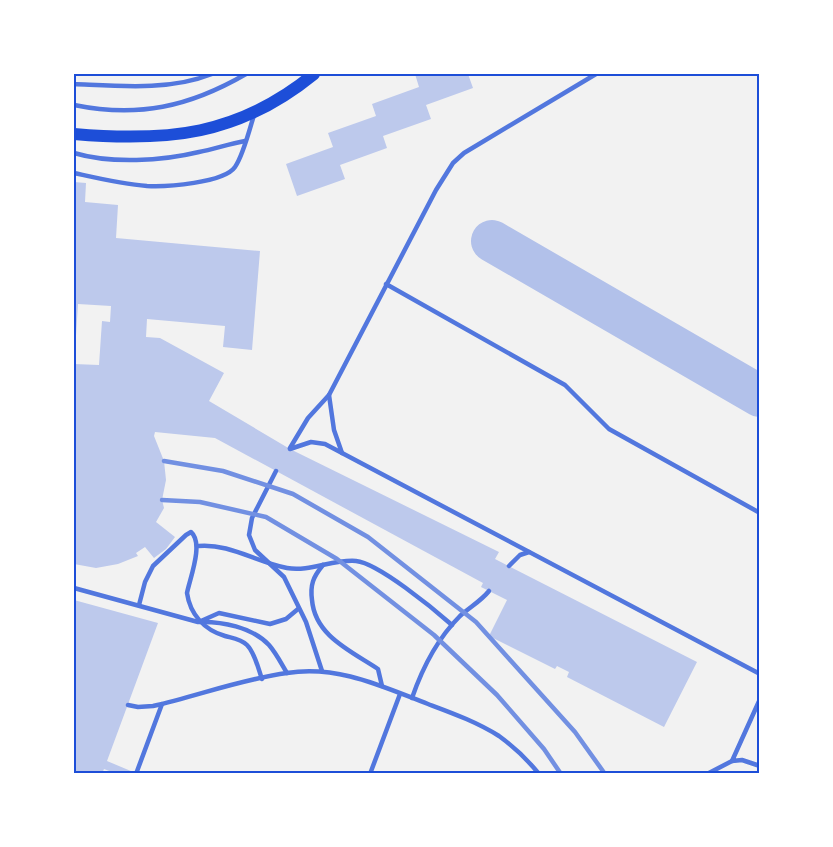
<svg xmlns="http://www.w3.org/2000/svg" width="833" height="847" font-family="Literata,serif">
	<rect width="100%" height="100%" fill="#f2f2f2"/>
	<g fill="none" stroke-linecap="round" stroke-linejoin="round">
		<path stroke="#b2c1ea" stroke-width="42" d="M492 241 760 396"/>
	</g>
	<g fill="#bdc9ec">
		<path d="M415 74H468L473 88 426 105 431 119 383 136 387 148 340 165 345 179 297 196 286 164 333 147 328 133 376 116 372 104 419 87Z"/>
		<path d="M74 182 86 183 85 202 118 205 116 238 260 251 252 350 223 347 225 326 147 319 146 337 160 338 224 373 209 401 290 449 499 552 495 559 697 662 664 727 567 677 569 672 557 666 555 669 489 636 507 600 481 587 483 583 215 438 155 432 154 436 164 461 166 480 162 500 164 508 156 522 175 537 166 549 154 558 145 547 136 553 138 556 118 564 96 568 74 564V364L99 365 102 321 110 322 111 306 78 304 75 351H74Z"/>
		<path d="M74 600 158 623 107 761 138 774H117L104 769 102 774H74Z"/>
	</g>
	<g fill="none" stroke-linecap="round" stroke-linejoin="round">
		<g stroke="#5277de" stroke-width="4.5">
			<path d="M74 84C119 86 169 91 212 74"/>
			<path d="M74 105C138 118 189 107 246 74"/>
			<path d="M74 153C111 164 162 161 199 152 214 149 229 144 245 141"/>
			<path d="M74 173C97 178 122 184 147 186 166 187 224 183 235 167 243 156 250 128 254 115"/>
			<path d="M386 284 565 385 609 429 760 513"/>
			<path d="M329 395 334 430 342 453"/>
			<path d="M290 448 308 418 329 395 436 190 453 163 464 153 596 74"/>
			<path d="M290 449 311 442 325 444 760 674"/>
			<path d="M276 471 252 518 249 535 255 550 284 577 306 622 322 671"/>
			<path d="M198 546C229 543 256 562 287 568 310 572 333 559 356 561 378 563 434 609 452 625"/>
			<path d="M323 565C313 577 310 585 312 600 315 636 351 651 378 669L382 686"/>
			<path d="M509 566 520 555 529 552"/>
			<path d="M74 588 198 622C221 621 252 627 269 645 276 653 281 663 287 673"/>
			<path d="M139 605 145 582 153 566 186 535 191 532C204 543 190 578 187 593 190 614 204 630 225 636 232 638 241 639 247 645 255 653 258 668 262 679"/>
			<path d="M201 621 219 613 270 624 286 619 298 609"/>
			<path d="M412 698C422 669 438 638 460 616 470 607 481 601 489 591"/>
			<path d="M760 699 732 761 742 760 760 766"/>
			<path d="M128 705 138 707 153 706C197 696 242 679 287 673 338 665 381 686 428 704 452 713 477 722 499 736 514 747 527 759 539 774"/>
			<path d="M136 774 162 704"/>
			<path d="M370 774 400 694"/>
			<path d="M707 774 732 761"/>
		</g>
		<path stroke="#1d4ed8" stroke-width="12" d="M74 134C167 142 238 136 314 74"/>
		<g stroke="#7290e2" stroke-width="4.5">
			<path d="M164 461 223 471 293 494 368 537 476 622 575 732 605 774"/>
			<path d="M162 500 200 502 266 517 337 559 434 635 497 695 544 749 561 774"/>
		</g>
	</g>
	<rect width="833" height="847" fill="none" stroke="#ffffff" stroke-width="150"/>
	<rect x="75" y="75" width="683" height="697" fill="none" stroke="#1d4ed8" stroke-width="2"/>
</svg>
